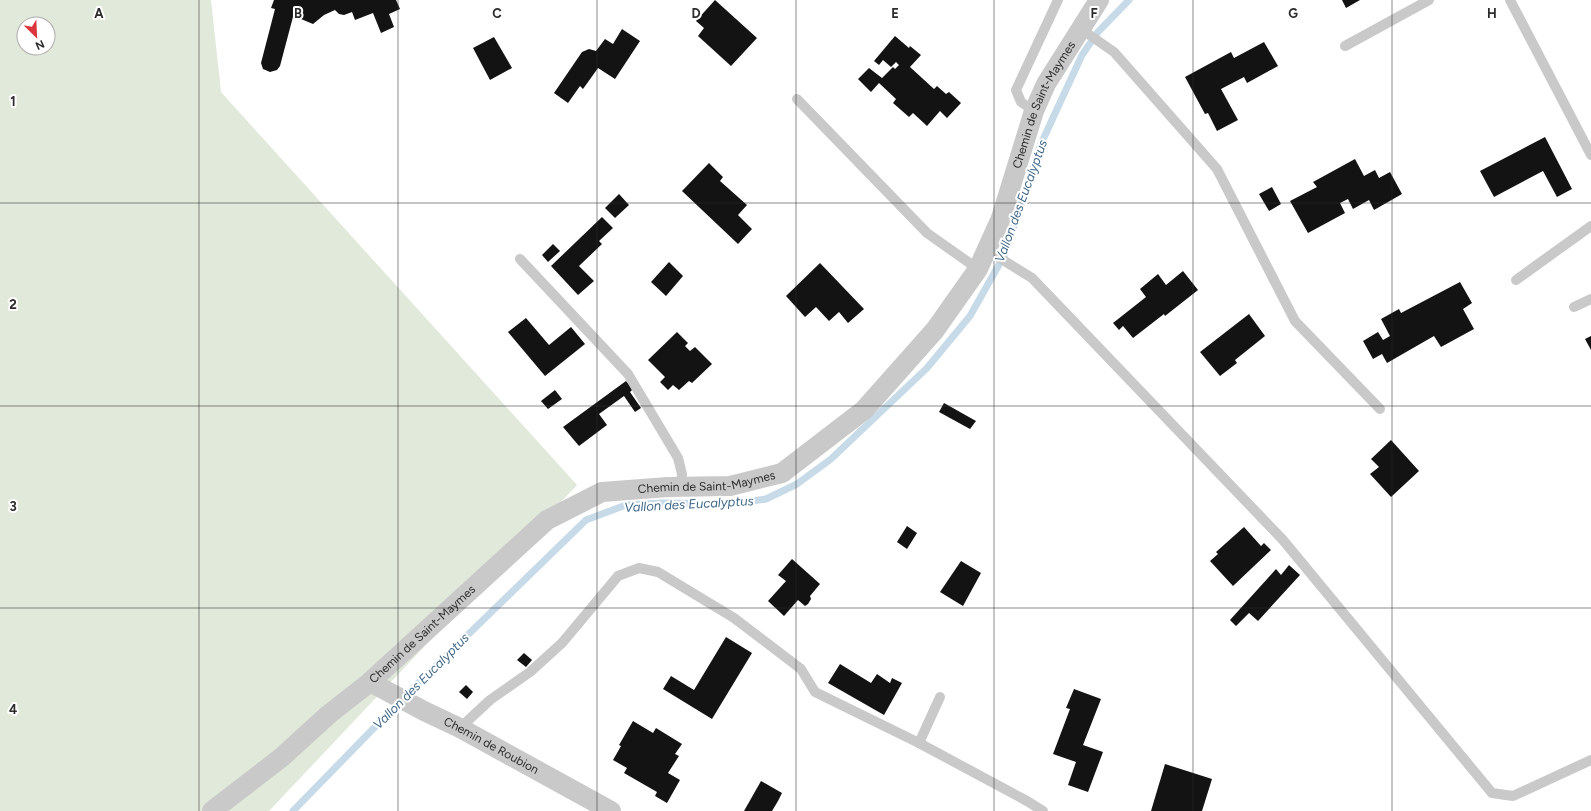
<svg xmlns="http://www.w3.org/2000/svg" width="1591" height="811" font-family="Figtree,sans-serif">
	<rect width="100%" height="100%" fill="#fff"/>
	<path fill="#e1e9da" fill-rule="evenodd" d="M0 0H211L221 92 577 485 269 811H0ZM24 24H48V48H24Z"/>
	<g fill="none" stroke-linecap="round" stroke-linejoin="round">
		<path stroke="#c6dae8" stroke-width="7" d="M293 811 410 691 586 520 626 505 661 503 733 504 766 499 797 484 831 459 927 368 970 316 1005 254 1040 146 1082 55 1098 32 1129 0"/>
	</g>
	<g fill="#131313">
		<path d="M274 0H396L400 9 389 14 394 27 381 33 373 13 355 20 352 12 344 15 339 14 335 10 324 15 313 24 301 19 302 14 294 13 280 66 277 70 270 72 263 69 261 63 275 9 271 8Z"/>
		<path d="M715 0 757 38 731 66 698 36 704 28 696 21Z"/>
		<path d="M1342 0H1360L1346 8Z"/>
		<path d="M622 29 640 41 615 79 598 68 583 89 580 86 568 103 554 93 582 52 589 49 596 51 605 39 613 44Z"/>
		<path d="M895 36 909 48 910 46 921 55 910 67 934 89 937 86 946 94 949 92 961 103 947 118 940 111 927 126 913 113 909 117 893 103 896 99 879 83 871 92 858 79 869 68 882 78 893 67 895 69 899 65 896 62 891 67 883 60 879 65 874 61Z"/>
		<path d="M494 37 512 68 490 80 473 48Z"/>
		<path d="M1264 42 1278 66 1247 83 1244 77 1221 89 1238 120 1217 131 1208 113 1205 114 1185 77 1231 52 1234 58Z"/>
		<path d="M1545 137 1572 189 1557 197 1543 171 1494 197 1480 171Z"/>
		<path d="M1355 159 1364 176 1375 170 1379 178 1390 172 1402 194 1374 210 1369 200 1353 209 1348 199 1340 203 1345 213 1308 233 1290 201 1317 187 1313 182Z"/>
		<path d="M709 163 723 177 720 181 747 205 738 215 752 229 738 244 682 191Z"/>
		<path d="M1272 187 1281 204 1269 211 1259 194Z"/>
		<path d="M619 194 629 205 615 218 605 208Z"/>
		<path d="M602 217 613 228 599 241 602 244 579 266 594 281 578 295 551 266Z"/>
		<path d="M553 244 560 251 548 262 542 255Z"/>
		<path d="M669 262 683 276 666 296 651 282Z"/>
		<path d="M820 263 864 309 848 323 839 312 829 321 816 307 805 317 786 296Z"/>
		<path d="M1183 271 1198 290 1165 316 1164 314 1133 338 1123 326 1119 330 1113 323 1146 297 1140 289 1158 274 1166 285Z"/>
		<path d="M1460 282 1472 303 1463 309 1474 329 1441 347 1434 336 1387 363 1382 354 1373 359 1363 341 1378 332 1383 340 1390 336 1381 319 1399 309 1401 313Z"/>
		<path d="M1249 314 1265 336 1235 360 1237 363 1220 376 1200 352Z"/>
		<path d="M526 318 549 345 571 327 585 344 545 376 508 332Z"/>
		<path d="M677 332 688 343 685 346 690 351 695 347 712 364 692 383 689 381 679 390 673 385 668 390 660 382 665 377 648 360Z"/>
		<path d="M1591 336V350L1585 339Z"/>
		<path d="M626 381 633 389 630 392 641 408 635 412 624 396 599 414 607 425 579 446 563 427Z"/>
		<path d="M555 390 562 399 548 409 541 401Z"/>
		<path d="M944 403 976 421 970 429 939 412Z"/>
		<path d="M1391 440 1419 471 1391 497 1370 474 1379 467 1371 459Z"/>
		<path d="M907 526 917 533 907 549 897 542Z"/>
		<path d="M1244 527 1261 546 1264 543 1271 550 1233 586 1210 561 1218 554 1216 552Z"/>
		<path d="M792 559 820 584 810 596 811 599 808 604 805 606 798 600 784 616 768 601 786 581 778 575Z"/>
		<path d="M961 561 981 573 963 606 940 592Z"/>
		<path d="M1289 565 1300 575 1258 621 1249 613 1236 626 1230 620 1276 569 1281 575Z"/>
		<path d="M726 637 752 653 712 719 663 689 671 676 694 690Z"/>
		<path d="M524 653 532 660 526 667 517 660Z"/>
		<path d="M840 664 871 683 877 674 890 683 892 678 902 683 884 715 828 683Z"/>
		<path d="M466 685 473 692 467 699 459 692Z"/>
		<path d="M1074 689 1101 699 1083 745 1103 752 1088 792 1068 785 1076 762 1053 754 1070 709 1066 708Z"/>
		<path d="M633 721 653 733 656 728 682 744 675 754 679 756 668 773 680 780 667 803 655 796 657 792 624 773 627 768 613 760 621 746 619 745Z"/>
		<path d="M1165 764 1212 779 1202 811H1151Z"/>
		<path d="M761 781 782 793 778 801 772 811H744Z"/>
	</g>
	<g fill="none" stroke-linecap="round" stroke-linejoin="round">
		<g stroke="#c9c9c9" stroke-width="10">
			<path d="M1510 0 1591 155"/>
			<path d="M1081 29 1114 52 1217 169 1295 321 1380 409"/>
			<path d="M1345 46 1429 0"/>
			<path d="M797 99 927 233 978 269"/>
			<path d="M1034 111 1021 102 1016 90 1058 0"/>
			<path d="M987 250 1032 278 1283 540 1492 793 1513 796 1591 760"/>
			<path d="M520 259 628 374 678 458 682 474 681 487"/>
			<path d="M1516 280 1591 226"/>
			<path d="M1574 307 1591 299"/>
			<path d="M460 728 490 700 530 672 562 643 618 576 639 568 658 572 734 618 801 669 815 692 919 743 1027 801 1043 811"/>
			<path d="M919 743 940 697"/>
		</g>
		<g stroke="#c9c9c9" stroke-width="20">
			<path id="s1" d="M370 682 424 711 460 728 611 811"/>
			<path id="s2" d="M212 811 282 757 328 715 370 682 547 520 602 492 668 487 730 486 782 473 864 410 935 330 978 269 1001 218 1034 111 1046 84 1099 0"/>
		</g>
	</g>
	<path fill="none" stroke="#2c2c2c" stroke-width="1" stroke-opacity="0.55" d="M199 0V811M398 0V811M597 0V811M796 0V811M994 0V811M1193 0V811M1392 0V811M0 203H1591M0 406H1591M0 608H1591"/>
	<g text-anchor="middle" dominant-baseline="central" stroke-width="4" stroke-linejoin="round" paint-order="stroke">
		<g font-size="12" fill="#2c2c2c" stroke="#fff">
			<text stroke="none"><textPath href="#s2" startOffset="1150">Chemin de Saint-Maymes</textPath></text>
			<text stroke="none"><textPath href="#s2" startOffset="611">Chemin de Saint-Maymes</textPath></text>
			<text stroke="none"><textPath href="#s2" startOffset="275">Chemin de Saint-Maymes</textPath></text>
			<text stroke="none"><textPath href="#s1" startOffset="137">Chemin de Roubion</textPath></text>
		</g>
		<g font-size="13" font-style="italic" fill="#3f6989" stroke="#fff">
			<text transform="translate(1021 201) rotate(-70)">Vallon des Eucalyptus</text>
			<text transform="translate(689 504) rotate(-3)">Vallon des Eucalyptus</text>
			<text transform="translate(421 681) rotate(-45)">Vallon des Eucalyptus</text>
		</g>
	</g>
	<g font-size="13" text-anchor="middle" font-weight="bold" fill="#2c2c2c" stroke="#fff" stroke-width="4" stroke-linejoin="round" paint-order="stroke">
		<text x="99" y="18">A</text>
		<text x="298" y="18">B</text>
		<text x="497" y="18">C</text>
		<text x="696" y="18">D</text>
		<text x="895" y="18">E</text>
		<text x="1094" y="18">F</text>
		<text x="1293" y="18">G</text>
		<text x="1492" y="18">H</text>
		<text x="13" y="106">1</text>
		<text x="13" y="309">2</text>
		<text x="13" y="511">3</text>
		<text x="13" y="714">4</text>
	</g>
	<g transform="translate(36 36) rotate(156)"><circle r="19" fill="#ffffff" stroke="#ababab"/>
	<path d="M0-3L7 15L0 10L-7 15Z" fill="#db363c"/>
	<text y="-6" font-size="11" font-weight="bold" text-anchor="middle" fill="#2c2c2c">N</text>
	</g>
</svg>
